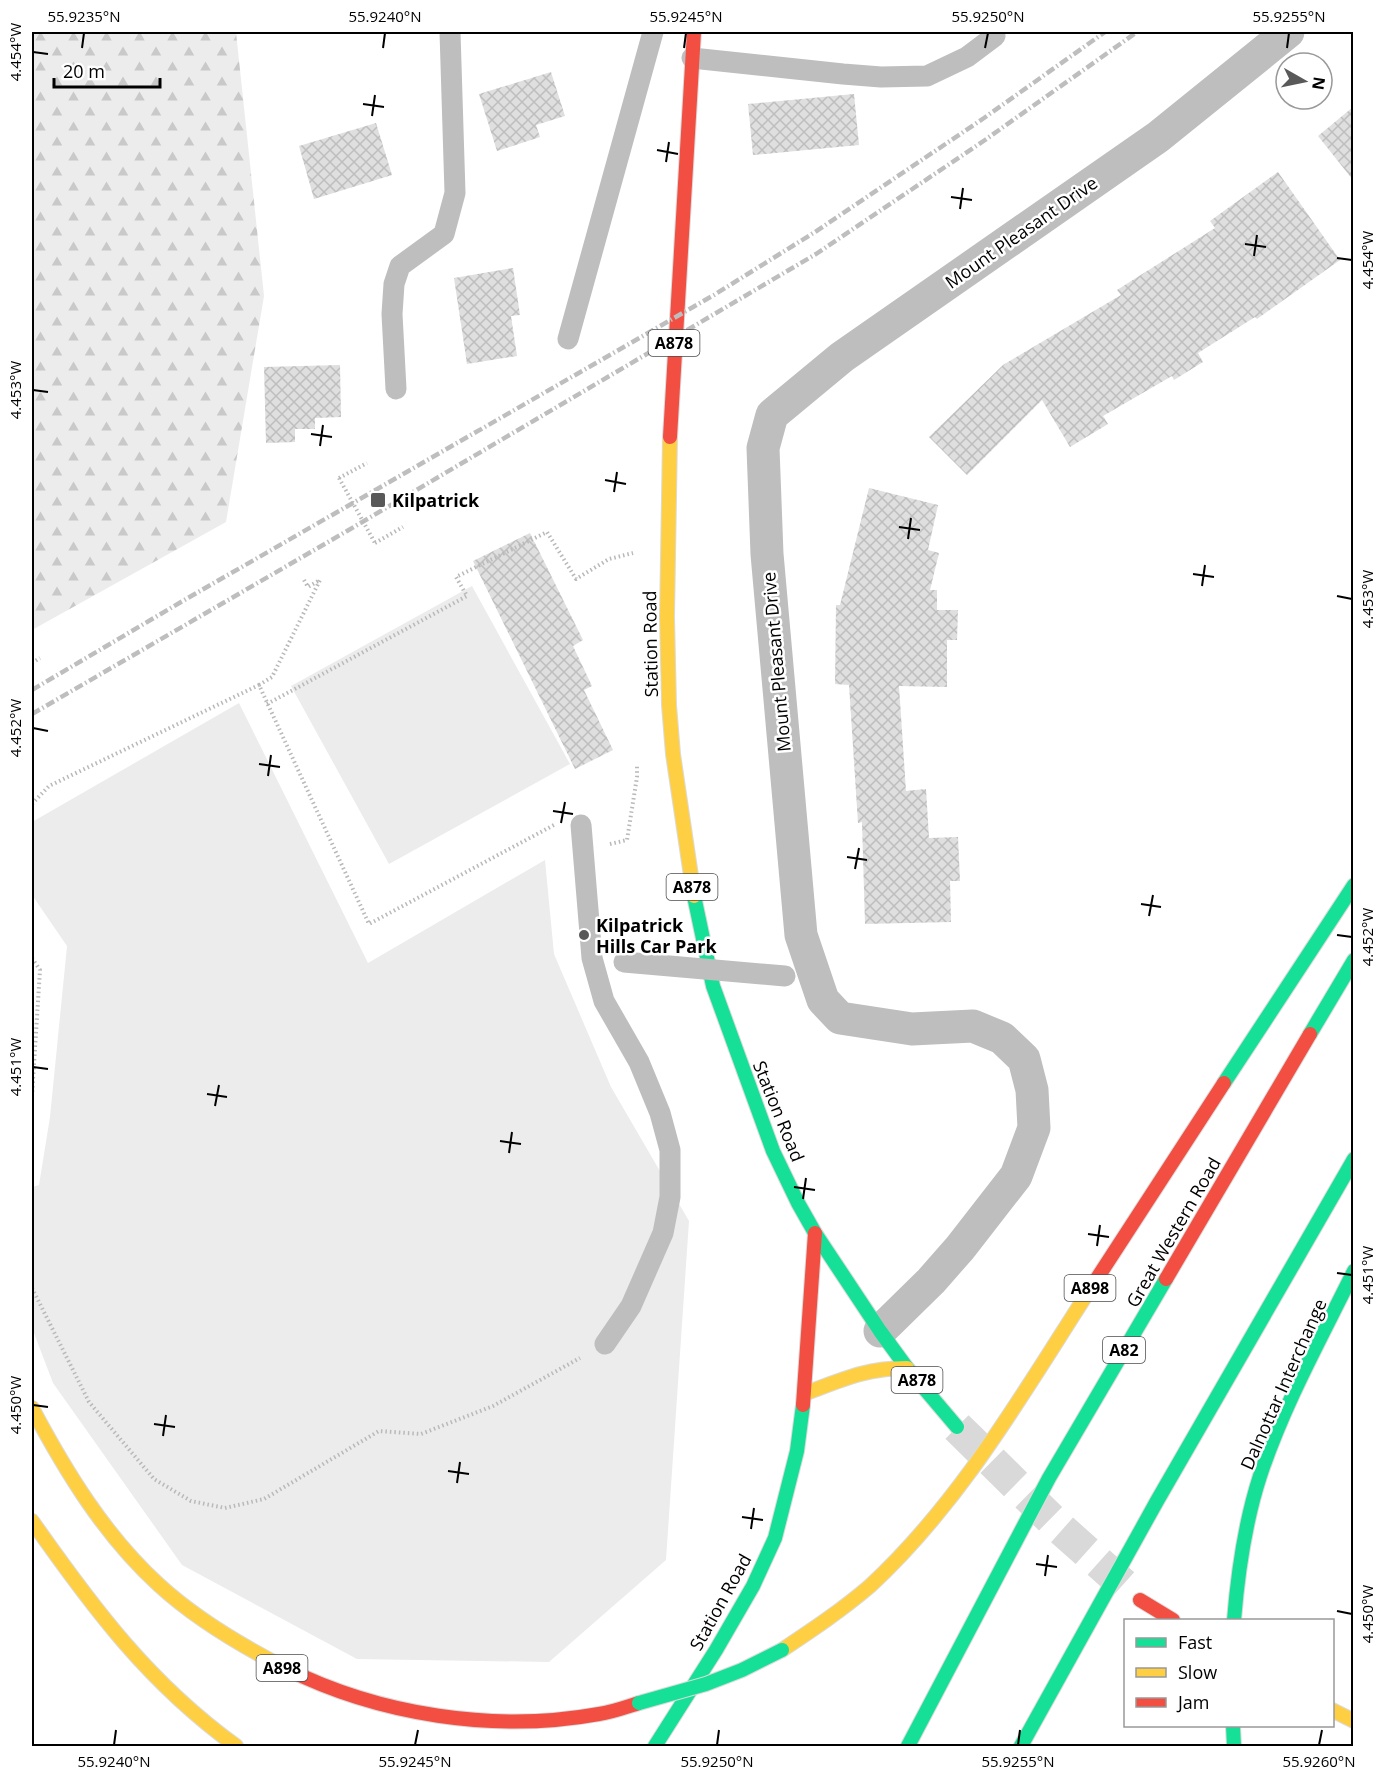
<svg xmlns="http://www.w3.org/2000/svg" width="1385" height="1778" font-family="'Open Sans',sans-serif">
	<defs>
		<pattern id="forest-firs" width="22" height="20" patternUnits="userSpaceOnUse" patternTransform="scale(1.5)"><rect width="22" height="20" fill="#ececec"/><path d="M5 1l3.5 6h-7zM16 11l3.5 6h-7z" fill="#c9c9c9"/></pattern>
		<pattern id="building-cross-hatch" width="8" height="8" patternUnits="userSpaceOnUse" patternTransform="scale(1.5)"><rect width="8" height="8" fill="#dfdfdf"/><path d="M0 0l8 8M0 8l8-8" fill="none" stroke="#bebebe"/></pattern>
	</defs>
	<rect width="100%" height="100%" fill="#fff"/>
	<path fill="url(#forest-firs)" d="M32 32H236L264 296 226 522 32 630Z"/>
	<g fill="#ececec">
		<path d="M472 586 570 764 389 864 291 686Z"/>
		<path d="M239 703 368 963 545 860 554 954 611 1087 689 1221 666 1560 549 1662 357 1659 182 1565 53 1383 32 1328V1187L39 1185 50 1117 67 946 32 895V822Z"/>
	</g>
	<g fill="url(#building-cross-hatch)">
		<path d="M551 72 565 116 536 125 540 137 497 151 479 94Z"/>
		<path d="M854 94 859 145 753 155 748 104Z"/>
		<path d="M1353 107V180L1318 136Z"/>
		<path d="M376 123 392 175 314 199 299 146Z"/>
		<path d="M1278 172 1340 260 1257 319 1255 317 1198 353 1203 362 1174 380 1172 376 1103 416 1108 424 1070 447 1042 400 967 475 929 437 1003 365 1121 295 1117 290 1215 228 1210 221Z"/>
		<path d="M513 268 520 315 511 316 517 356 467 364 454 278Z"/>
		<path d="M340 365 341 417 315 418V429H295V442L266 443 264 367Z"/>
		<path d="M869 488 938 505 928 550 939 553 930 590H937V610H958L957 640H947V687L899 686 906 791 926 789 929 838 958 837 960 881H950L951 922 865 924 862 822 858 823 849 685 835 684 836 605H840Z"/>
		<path d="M530 533 583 640 573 646 592 686 584 690 613 750 575 769 473 561Z"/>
	</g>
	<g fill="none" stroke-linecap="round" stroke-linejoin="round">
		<path stroke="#d9d9d9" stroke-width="33" stroke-dasharray="33 16" stroke-linecap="butt" d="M957 1427 1060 1528 1135 1595"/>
		<g stroke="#dbdbdb" stroke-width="16">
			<g id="fast">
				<path d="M694 896 713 986 773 1151 798 1203 815 1233 880 1331 907 1368 957 1427"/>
				<path d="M1310 1034 1354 960"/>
				<path d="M1224 1083 1354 885"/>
				<path d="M1234 1620C1238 1571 1245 1522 1260 1476 1284 1404 1321 1338 1354 1271"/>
				<path d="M1233 1726 1234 1746"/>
				<path d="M655 1746 716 1650 753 1586 775 1538 797 1451 803 1405"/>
				<path d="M908 1746 1049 1478 1166 1279"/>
				<path d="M1021 1746 1157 1501 1354 1159"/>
			</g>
		</g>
		<g stroke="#dbdbdb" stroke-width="16">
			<g id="slow">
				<path d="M670 437 667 617 669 705 673 754 694 896"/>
				<path d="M804 1394C841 1380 866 1368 907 1368"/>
				<path d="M32 1408C66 1472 105 1536 159 1585 196 1619 240 1645 285 1668"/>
				<path d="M32 1521C93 1608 149 1683 236 1746"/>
				<path d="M782 1650C812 1630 842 1610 870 1586 964 1499 1027 1386 1096 1280"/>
				<path d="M1332 1710 1354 1721"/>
			</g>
		</g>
		<g stroke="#dbdbdb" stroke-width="16">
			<g id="jam">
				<path d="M670 437 694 32"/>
				<path d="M1166 1279 1310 1034"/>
				<path d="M1096 1280 1224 1083"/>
				<path d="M803 1405 815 1233"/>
				<path d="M1140 1600 1173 1620"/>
				<path d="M285 1668C379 1715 495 1733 599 1714 613 1712 626 1707 639 1703"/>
			</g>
		</g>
		<g stroke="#b9b9b9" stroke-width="4" stroke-dasharray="1.5 3" stroke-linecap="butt">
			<path d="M339 478 367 463"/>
			<path d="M375 543 403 527"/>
			<path d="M32 663 40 658"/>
			<path d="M259 685 272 677 320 580 308 587 304 580"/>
			<path d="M267 704 467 596 456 577 547 532 576 579 609 559 633 553"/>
			<path d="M32 804 49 786 259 685 369 924 554 825"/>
			<path d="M610 844 627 840 637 777V764"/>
			<path d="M32 958 40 970 32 1096"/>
			<path d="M32 1288 89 1402 154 1479 191 1501 225 1508 264 1499 379 1431 421 1434 493 1406 580 1358"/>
		</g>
		<g stroke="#bebebe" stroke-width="21">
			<path d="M692 58 843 74 881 77 927 76 967 57 995 36"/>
			<path d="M568 339 653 32"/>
			<path d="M396 389 392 314 394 284 400 266 444 234 455 193 450 32"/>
			<path d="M581 825 592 958 604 1001 639 1062 660 1113 670 1150V1197L663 1233 631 1306 605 1344"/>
		</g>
		<path stroke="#bebebe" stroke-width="33" d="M880 1331 931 1281 960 1248 1016 1176 1034 1128 1032 1090 1024 1059 1002 1038 973 1026 912 1029 840 1018 823 1000 801 935 767 554 763 448 772 415 842 357 1158 137 1288 32"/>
		<use href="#fast" stroke="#16e098" stroke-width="14"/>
		<use href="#slow" stroke="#ffcf43" stroke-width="14"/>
		<use href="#jam" stroke="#f24e42" stroke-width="14"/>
		<g stroke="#bebebe" stroke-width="4.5" stroke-dasharray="9 3 1.5 3" stroke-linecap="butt">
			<path d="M32 690 181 602 714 295 815 232 984 118 1105 32"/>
			<path d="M32 714 347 531 816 254 985 140 1137 32"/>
		</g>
		<g stroke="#dbdbdb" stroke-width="16" stroke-linecap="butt">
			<path id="fast-bridge" d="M639 1703 706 1684 742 1670 782 1650"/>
		</g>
		<path stroke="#b9b9b9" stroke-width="4" stroke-dasharray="1.5 3" stroke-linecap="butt" d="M339 478 375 543"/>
		<path stroke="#bebebe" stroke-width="21" d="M624 962 785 976"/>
		<use href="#fast-bridge" stroke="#16e098" stroke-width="14"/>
	</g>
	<path fill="none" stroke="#000" stroke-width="2" d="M82 48 84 33M383 48 385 33M684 48 686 33M985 48 988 33M1287 48 1289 33M33 52 48 54M363 104 384 107M372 116 375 95M657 150 678 154M666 162 669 142M951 197 972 200M960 209 963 188M1245 244 1266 247M1254 256 1257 235M1337 258 1352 260M33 390 48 392M311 434 332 437M320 446 323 425M605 480 626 484M614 492 617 472M899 527 920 530M908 539 911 518M1193 574 1214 577M1202 586 1205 565M1337 596 1352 599M33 728 48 731M259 764 280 767M268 776 271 755M553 811 573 814M561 823 565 802M847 857 867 860M855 869 859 848M1141 904 1161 907M1149 916 1153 895M1337 935 1352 937M33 1067 48 1069M207 1094 227 1097M215 1106 219 1085M500 1141 521 1144M509 1153 512 1132M794 1187 815 1190M803 1199 806 1178M1088 1234 1109 1237M1097 1246 1100 1225M1337 1273 1352 1275M33 1405 48 1407M154 1424 175 1427M163 1436 166 1415M448 1471 469 1474M457 1483 460 1462M742 1517 763 1520M751 1529 754 1508M1036 1564 1057 1567M1045 1576 1048 1555M1337 1611 1352 1614M114 1745 116 1730M415 1745 418 1730M717 1745 719 1730M1018 1745 1020 1730M1319 1745 1322 1730"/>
	<g fill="#595959" stroke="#fff" stroke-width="2">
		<rect x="370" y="492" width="16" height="16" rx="3"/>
		<circle cx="584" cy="935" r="6"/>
	</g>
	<g text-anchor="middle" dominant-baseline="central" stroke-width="5" stroke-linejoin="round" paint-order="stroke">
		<g fill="#fff" stroke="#4c4c4c" stroke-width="1.5">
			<rect x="648.5" y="330" width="51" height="26" rx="4.5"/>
			<rect x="666.5" y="874" width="51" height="26" rx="4.5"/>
			<rect x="1064.5" y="1275" width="51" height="26" rx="4.5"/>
			<rect x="1103" y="1337" width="42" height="26" rx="4.5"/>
			<rect x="891.5" y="1367" width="51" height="26" rx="4.5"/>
			<rect x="256.5" y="1655" width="51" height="26" rx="4.5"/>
		</g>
		<g font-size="16" font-weight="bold" fill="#000">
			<text x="674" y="343">A878</text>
			<text x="692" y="887">A878</text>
			<text x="1090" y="1288">A898</text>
			<text x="1124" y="1350">A82</text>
			<text x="917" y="1380">A878</text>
			<text x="282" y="1668">A898</text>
		</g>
		<g font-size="18" fill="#000" stroke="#fff">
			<text transform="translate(1021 232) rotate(-35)">Mount Pleasant Drive</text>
			<text transform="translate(650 644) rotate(-91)">Station Road</text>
			<text transform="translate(776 662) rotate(-95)">Mount Pleasant Drive</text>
			<text transform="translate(779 1111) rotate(68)">Station Road</text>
			<text transform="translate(1173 1232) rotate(-60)">Great Western Road</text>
			<text transform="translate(1283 1384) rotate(-66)">Dalnottar Interchange</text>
			<text transform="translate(720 1602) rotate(-61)">Station Road</text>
		</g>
		<g font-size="18" font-weight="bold" fill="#000" stroke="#fff" text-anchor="start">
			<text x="392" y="500">Kilpatrick</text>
			<text x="596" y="925">Kilpatrick<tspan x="596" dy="21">Hills Car Park</tspan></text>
		</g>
	</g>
	<rect width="1385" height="1778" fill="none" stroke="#ffffff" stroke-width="66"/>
	<rect x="1124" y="1619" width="210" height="108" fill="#ffffff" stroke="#999999" stroke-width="1.5"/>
	<rect x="1136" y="1638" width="30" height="9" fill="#16e098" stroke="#999999" stroke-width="1.5"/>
	<text x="1178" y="1649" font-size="18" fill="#000000">Fast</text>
	<rect x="1136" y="1668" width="30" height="9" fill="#ffcf43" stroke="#999999" stroke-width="1.5"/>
	<text x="1178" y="1679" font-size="18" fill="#000000">Slow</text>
	<rect x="1136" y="1698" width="30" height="9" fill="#f24e42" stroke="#999999" stroke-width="1.5"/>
	<text x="1178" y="1709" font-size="18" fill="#000000">Jam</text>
	<g transform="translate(1304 81) rotate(99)"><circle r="28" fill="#ffffff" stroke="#999999" stroke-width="1.5"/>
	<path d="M0-4.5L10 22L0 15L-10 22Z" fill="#595959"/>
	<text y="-9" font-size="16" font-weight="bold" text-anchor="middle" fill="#000000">N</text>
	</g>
	<path d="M54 78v9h106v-9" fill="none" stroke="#000000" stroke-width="3"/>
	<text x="63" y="78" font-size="18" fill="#000000" stroke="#ffffff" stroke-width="4.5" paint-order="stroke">20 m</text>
	<rect x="33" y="33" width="1319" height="1712" fill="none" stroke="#000" stroke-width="2"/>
	<g font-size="15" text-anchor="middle" fill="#000">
		<text x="84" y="22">55.9235°N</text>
		<text x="385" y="22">55.9240°N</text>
		<text x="686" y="22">55.9245°N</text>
		<text x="988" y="22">55.9250°N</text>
		<text x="1289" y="22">55.9255°N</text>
		<text transform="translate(16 52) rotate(-90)" y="5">4.454°W</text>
		<text transform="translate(1368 260) rotate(-90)" y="5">4.454°W</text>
		<text transform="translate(16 390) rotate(-90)" y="5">4.453°W</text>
		<text transform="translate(1368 599) rotate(-90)" y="5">4.453°W</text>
		<text transform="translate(16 728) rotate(-90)" y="5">4.452°W</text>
		<text transform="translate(1368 937) rotate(-90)" y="5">4.452°W</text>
		<text transform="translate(16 1067) rotate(-90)" y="5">4.451°W</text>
		<text transform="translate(1368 1275) rotate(-90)" y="5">4.451°W</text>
		<text transform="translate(16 1405) rotate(-90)" y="5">4.450°W</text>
		<text transform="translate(1368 1614) rotate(-90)" y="5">4.450°W</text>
		<text x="114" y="1767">55.9240°N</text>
		<text x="415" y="1767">55.9245°N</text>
		<text x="717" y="1767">55.9250°N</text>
		<text x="1018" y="1767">55.9255°N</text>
		<text x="1319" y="1767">55.9260°N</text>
	</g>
</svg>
